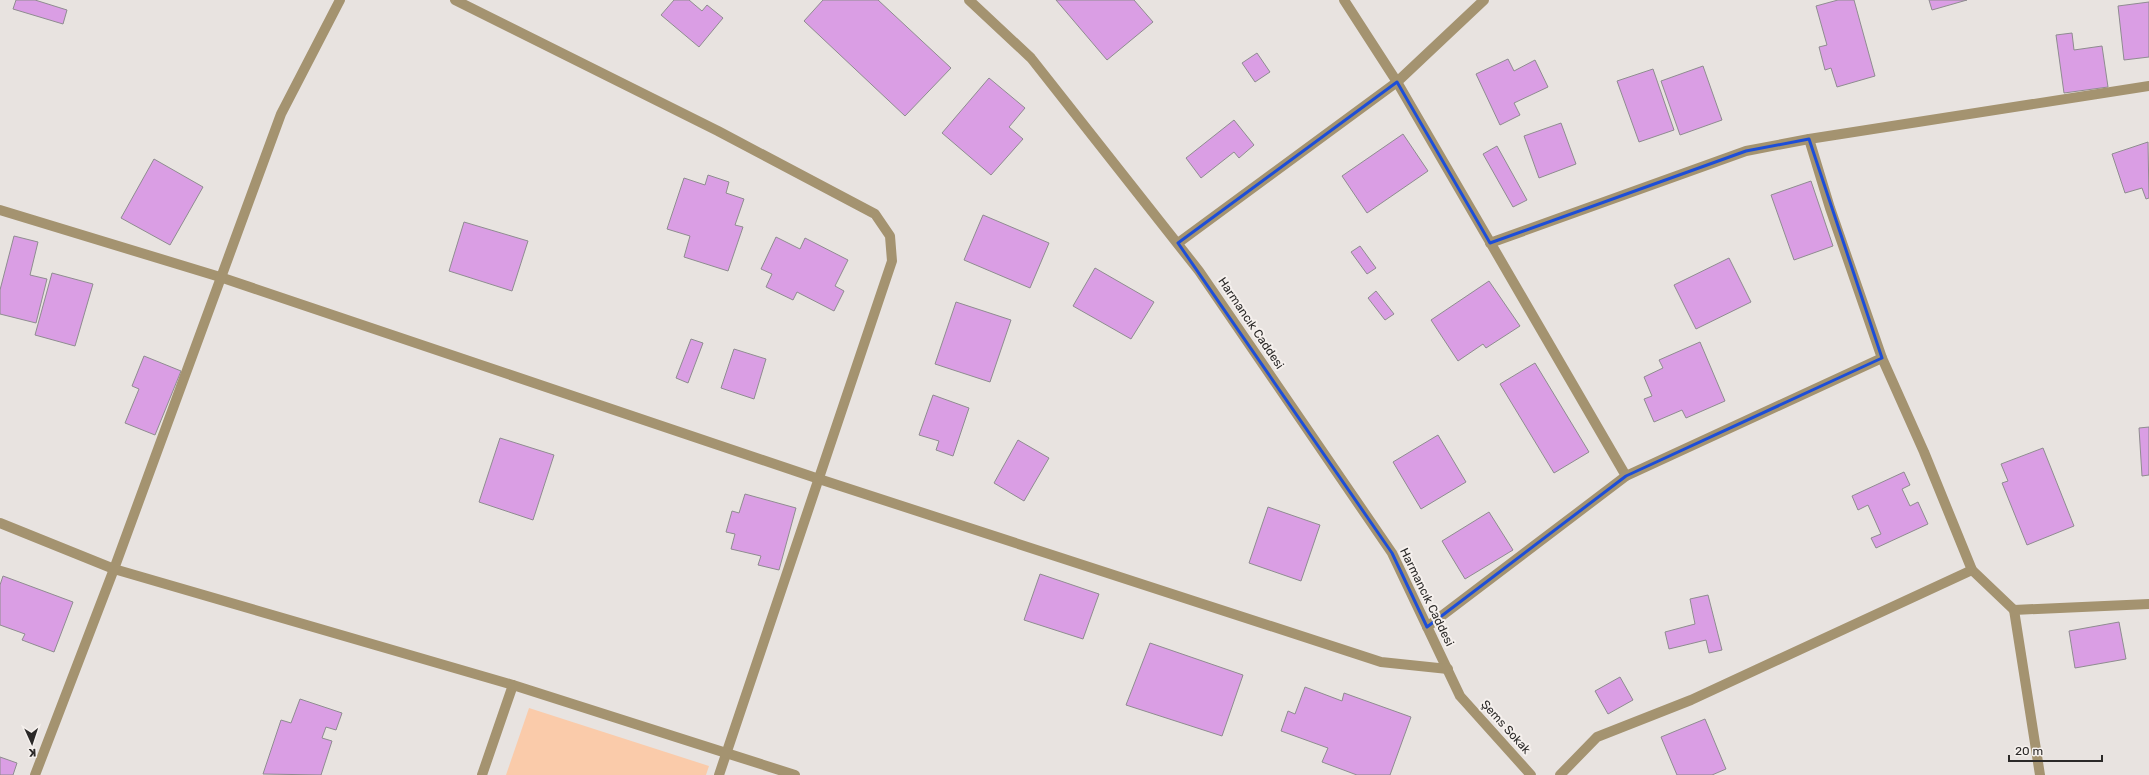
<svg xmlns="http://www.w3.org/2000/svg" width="2149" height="775" font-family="Rubik,sans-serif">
	<rect width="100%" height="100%" fill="#e8e3e0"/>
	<path fill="#facbaa" d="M529 708 709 766 706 775H506Z"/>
	<g fill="#da9ee4" stroke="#8f8c90">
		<path d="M16 0H35L67 10 63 24 13 9Z"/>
		<path d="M674 0H689L702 11 707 5 723 18 699 47 661 15Z"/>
		<path d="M823 0H878L951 68 905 116 804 21Z"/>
		<path d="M1056 0H1134L1153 22 1107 60Z"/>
		<path d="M1838 0H1854L1875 76 1837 87 1831 68 1825 70 1819 47 1827 45 1816 6Z"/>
		<path d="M1929 0H1967L1932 10Z"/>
		<path d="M2149 2V57L2124 60 2118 6Z"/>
		<path d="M2072 33 2074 50 2102 46 2108 87 2064 93 2056 35Z"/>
		<path d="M1257 53 1270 72 1255 82 1242 63Z"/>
		<path d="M1508 59 1514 71 1535 60 1548 87 1514 103 1520 115 1500 125 1476 74Z"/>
		<path d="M1703 66 1722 120 1680 135 1661 81Z"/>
		<path d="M1653 69 1674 130 1639 142 1617 81Z"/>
		<path d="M989 78 1025 108 1009 127 1023 139 991 175 942 133Z"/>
		<path d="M1234 120 1254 145 1239 158 1234 152 1201 178 1186 158Z"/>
		<path d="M1561 123 1576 164 1539 178 1524 136Z"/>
		<path d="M1403 134 1428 171 1367 213 1342 176Z"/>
		<path d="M2148 142 2149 198 2146 199 2142 188 2125 193 2112 154Z"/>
		<path d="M1497 146 1527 200 1513 207 1483 154Z"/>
		<path d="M154 159 203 187 170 245 121 218Z"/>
		<path d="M708 175 729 182 726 193 744 199 735 225 743 227 728 271 684 257 690 236 667 229 684 178 705 185Z"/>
		<path d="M1811 181 1833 246 1794 260 1771 195Z"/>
		<path d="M983 215 1049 243 1030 288 964 260Z"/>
		<path d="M464 222 528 241 512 291 449 271Z"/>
		<path d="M14 236 38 242 30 275 47 279 36 323 0 314V290Z"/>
		<path d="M776 237 800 249 805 238 848 260 835 286 844 291 834 311 797 292 793 300 766 287 772 274 761 269Z"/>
		<path d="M1360 246 1376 268 1367 274 1351 252Z"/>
		<path d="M1729 258 1751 302 1696 329 1674 285Z"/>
		<path d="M1095 268 1154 302 1131 339 1073 306Z"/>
		<path d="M52 273 93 284 75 346 35 335Z"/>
		<path d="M1489 281 1520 326 1486 348 1483 344 1458 361 1431 320Z"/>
		<path d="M1376 291 1394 314 1385 320 1368 298Z"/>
		<path d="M956 302 1011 320 990 382 935 364Z"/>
		<path d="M691 339 703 343 688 383 676 378Z"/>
		<path d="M1700 342 1725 401 1686 418 1682 410 1654 422 1644 399 1652 396 1644 377 1663 368 1659 360Z"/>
		<path d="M734 349 766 359 754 399 721 388Z"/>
		<path d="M144 356 181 371 155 435 125 423 139 389 132 386Z"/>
		<path d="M1535 363 1589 452 1554 473 1500 384Z"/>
		<path d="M933 395 969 408 953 456 936 450 939 441 919 435Z"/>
		<path d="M2149 427V475L2142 476 2139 428Z"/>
		<path d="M1438 435 1466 482 1421 509 1393 462Z"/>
		<path d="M500 438 554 455 533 520 479 502Z"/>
		<path d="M1018 440 1049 458 1024 501 994 483Z"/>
		<path d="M2043 448 2074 526 2027 545 2002 483 2008 481 2001 464Z"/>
		<path d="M1904 472 1910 485 1902 489 1910 506 1918 502 1928 524 1876 548 1871 538 1881 534 1868 505 1858 510 1852 496Z"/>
		<path d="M745 494 796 508 779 570 758 565 761 556 731 549 735 534 726 532 732 511 739 513Z"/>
		<path d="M1268 507 1320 525 1301 581 1249 563Z"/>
		<path d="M1489 512 1513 550 1465 579 1442 541Z"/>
		<path d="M1040 574 1099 594 1083 639 1024 620Z"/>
		<path d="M3 576 73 602 54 652 22 640 25 634 0 625V585Z"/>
		<path d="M1708 595 1722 650 1709 653 1706 640 1669 649 1665 632 1695 624 1690 599Z"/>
		<path d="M2119 622 2126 659 2075 668 2069 631Z"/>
		<path d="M1150 643 1243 675 1222 736 1126 705Z"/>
		<path d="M1620 677 1633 700 1608 714 1595 691Z"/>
		<path d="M1305 687 1342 701 1344 693 1411 717 1390 775H1357L1322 762 1328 748 1281 731 1288 711 1295 714Z"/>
		<path d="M300 699 342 713 336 730 326 727 322 738 332 741 321 775 263 774 281 720 291 723Z"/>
		<path d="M1705 719 1726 769 1712 775H1677L1661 737Z"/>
		<path d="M0 757 17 763 13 775H0Z"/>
	</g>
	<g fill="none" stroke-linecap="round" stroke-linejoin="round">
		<g stroke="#a49370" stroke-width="10">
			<path d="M455 0 718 131 875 214 890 236 892 261 719 775"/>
			<path d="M969 0 1031 58 1199 271 1392 553 1460 696 1531 775"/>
			<path d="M1344 0 1397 82 1626 476"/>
			<path d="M1809 139 1830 208 1882 358 1924 452 1972 570 2014 610 2149 604"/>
			<path d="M0 210 220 277 819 479 1381 662 1448 669"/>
			<path d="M1178 243 1397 82 1484 0"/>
			<path d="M1490 243 1746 151 1809 139 2149 86"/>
			<path d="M0 523 114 569 513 685 482 775"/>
			<path d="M2014 610 2040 775"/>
			<path d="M1427 627 1626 476 1882 358"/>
			<path d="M513 685 795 775"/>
			<path d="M35 775 114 569 281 114 340 0"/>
			<path d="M1560 775 1597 737 1691 700 1972 570"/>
		</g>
	</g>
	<path fill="none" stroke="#1d4ed8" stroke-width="3" stroke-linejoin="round" d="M1397 82 1490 243 1746 151 1809 139 1882 358 1626 476 1427 627 1392 553 1178 243Z"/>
	<g text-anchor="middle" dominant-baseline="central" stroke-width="4" stroke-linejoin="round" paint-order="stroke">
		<g font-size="12" fill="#2b2928" stroke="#f5f0ed">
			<text transform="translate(1251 323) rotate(56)">Harmancık Caddesi</text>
			<text transform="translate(1427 597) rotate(64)">Harmancık Caddesi</text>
			<text transform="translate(1506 727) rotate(48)">Şems Sokak</text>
		</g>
	</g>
	<g transform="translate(32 743) rotate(177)" stroke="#f5f0ed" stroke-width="3" paint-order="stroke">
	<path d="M0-3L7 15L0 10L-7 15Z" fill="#2b2928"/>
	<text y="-6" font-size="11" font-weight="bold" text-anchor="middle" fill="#2b2928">K</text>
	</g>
	<path d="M2009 755v6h93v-6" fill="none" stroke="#2b2928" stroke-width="2"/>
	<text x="2015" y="755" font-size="12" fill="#2b2928" stroke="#f5f0ed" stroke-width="3" paint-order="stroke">20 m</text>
</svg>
